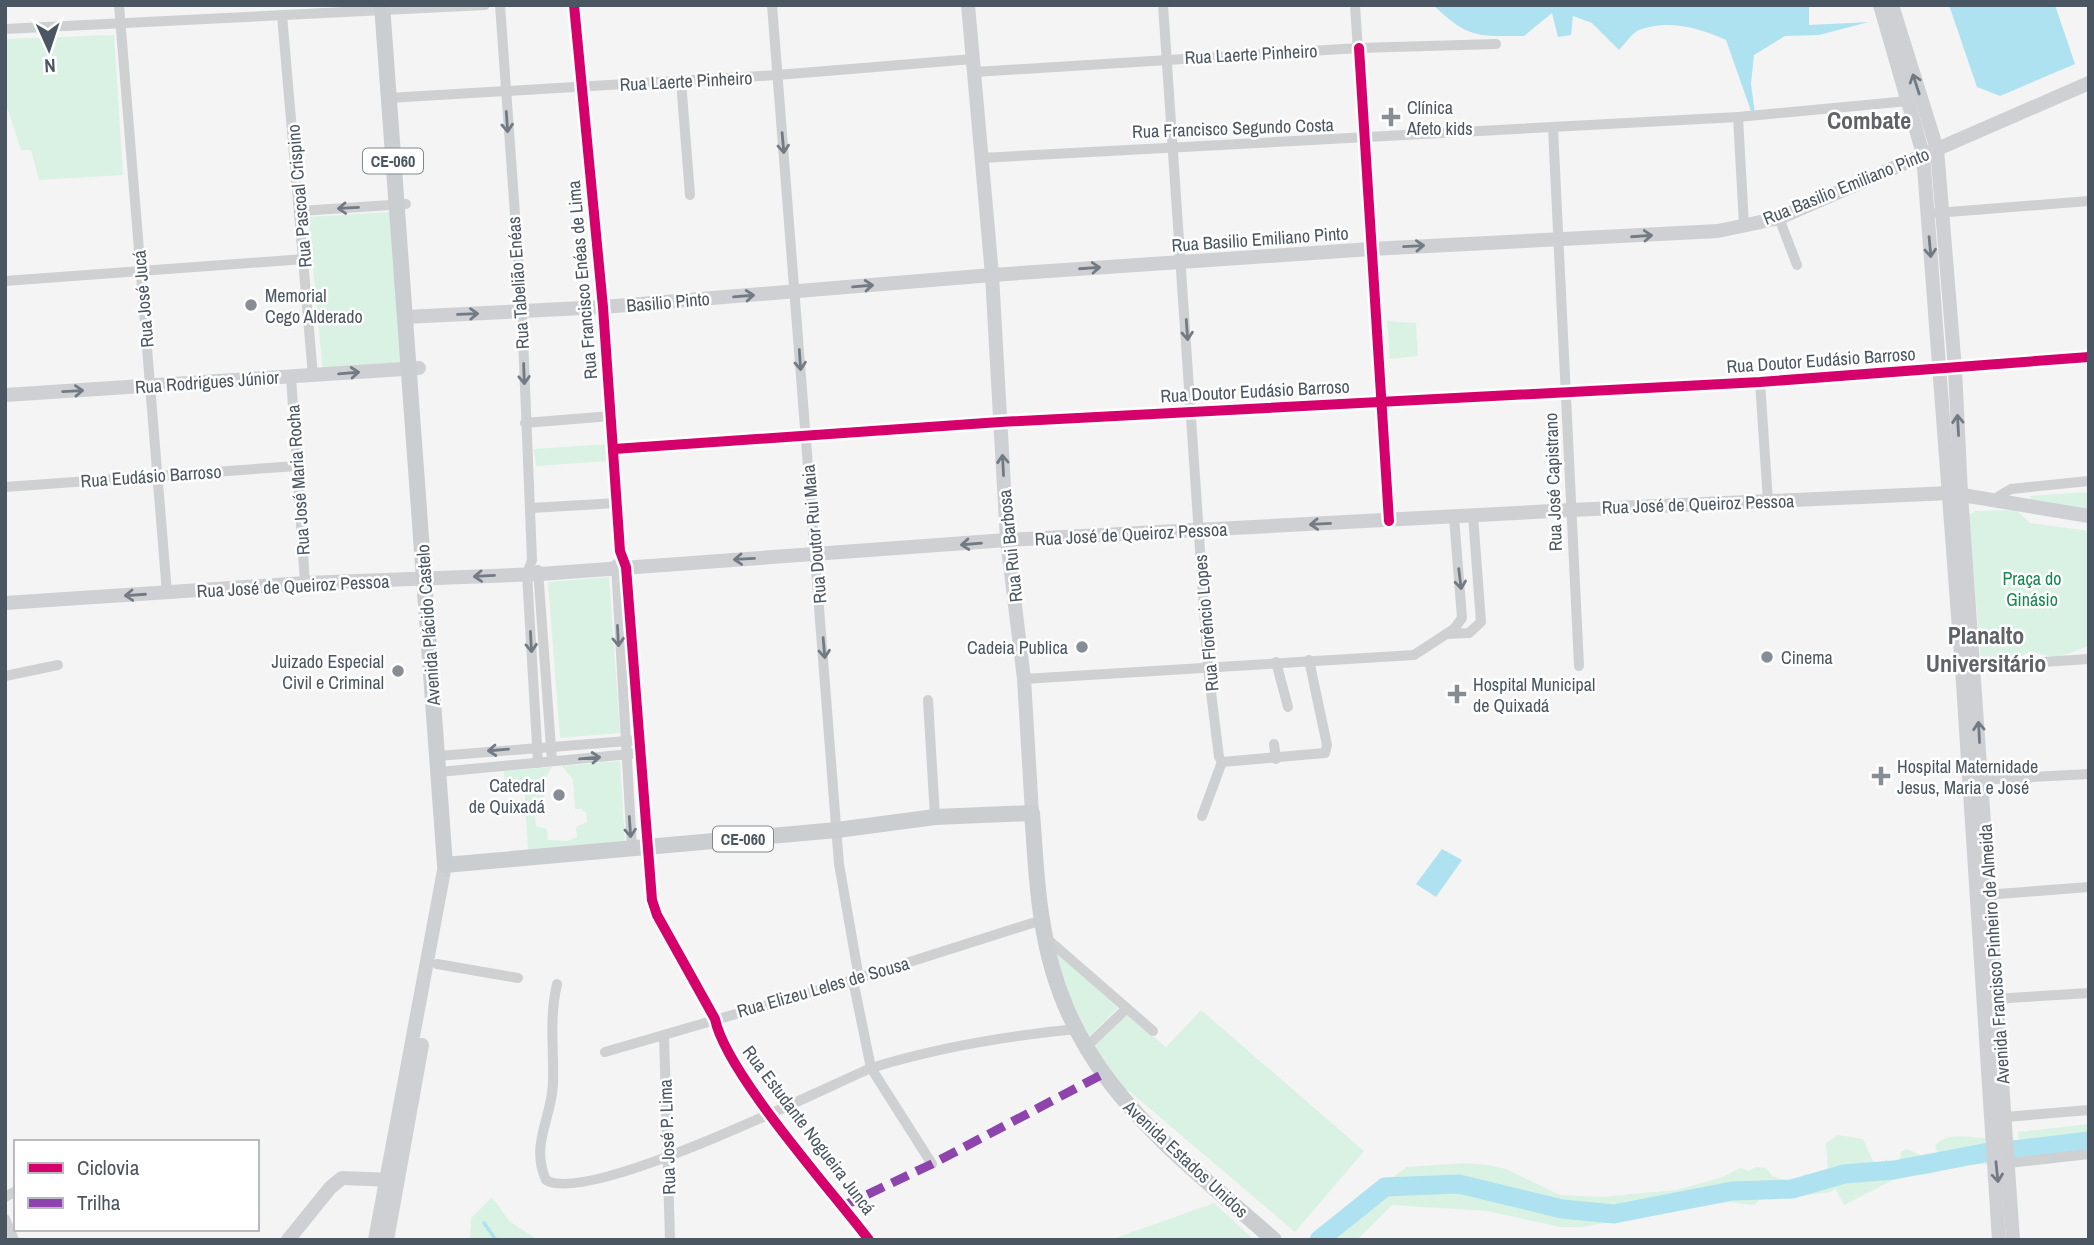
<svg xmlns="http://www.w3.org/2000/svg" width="2094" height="1245" font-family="'Archivo Narrow',sans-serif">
	<rect width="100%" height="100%" fill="#f4f4f4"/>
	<g fill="#d9f2e3">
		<path d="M114 35 123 175 39 180 31 150H21L5 101V39Z"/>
		<path d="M392 212 403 366 323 372 308 217Z"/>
		<path d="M1387 321 1416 323 1418 356 1390 359Z"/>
		<path d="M610 444 611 461 536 466 534 449Z"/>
		<path d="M2089 492V511L2031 502 2030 496Z"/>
		<path d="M2016 510 2030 523 2089 531V646L2056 658 2030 651 2014 661 1981 663 1969 515 1975 511Z"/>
		<path d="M609 577 620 733 560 738 548 582Z"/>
		<path d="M620 761 625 843 528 850 524 783 505 784 504 771 552 767 543 782 545 811 535 817 536 826 547 829 548 840 568 841 577 837 576 827 587 822 586 813 581 809H575L573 780 562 766Z"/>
		<path d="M1055 951 1118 1008 1087 1038 1064 989Z"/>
		<path d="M1201 1010 1364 1151 1295 1232 1128 1090 1125 1093 1091 1047 1127 1013 1166 1047Z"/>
		<path d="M2089 1124V1151L2020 1158 2018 1132Z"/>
		<path d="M1838 1135 1863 1139 1873 1161 1884 1167 1885 1159 1894 1164 1900 1158 1901 1151 1907 1149C1919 1152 1923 1162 1938 1154L1935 1146C1948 1130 1969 1139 1987 1138L1989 1164 1964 1165 1930 1174 1903 1175 1844 1205 1835 1188 1831 1192 1808 1195 1793 1191 1791 1198 1763 1197 1754 1205 1728 1202 1581 1227H1561L1487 1211 1392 1205 1357 1240H1306L1407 1167 1466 1163 1487 1165 1506 1169 1560 1195 1599 1197 1677 1190 1723 1177 1740 1168 1749 1171 1756 1167 1766 1168 1772 1176 1793 1183 1805 1174 1821 1178 1828 1170 1826 1143Z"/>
		<path d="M492 1197 509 1221 538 1240H470L471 1218Z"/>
		<path d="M1214 1203 1254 1240H1112L1124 1235Z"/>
	</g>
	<g fill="#aee2f0">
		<path d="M1433 5H1809V25L1869 22 1819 35 1785 36 1754 55 1751 84 1755 114H1752L1726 40C1700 28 1668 19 1639 30 1632 33 1625 44 1619 50L1592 23 1573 16 1571 35 1558 37 1552 13 1524 36C1477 36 1469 39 1433 5Z"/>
		<path d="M1949 5H2055L2075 64 2000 96 1977 87Z"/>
		<path d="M1442 849 1462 860 1436 897 1416 884Z"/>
	</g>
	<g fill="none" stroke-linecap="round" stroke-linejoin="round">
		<path stroke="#aee2f0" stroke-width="3.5" d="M484 1223 496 1240"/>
		<g stroke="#aee2f0" stroke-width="19">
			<path d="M2013 1150 2089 1141"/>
			<path d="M1319 1240 1385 1187 1459 1184 1562 1209 1614 1214 1732 1191 1792 1189 1844 1174 1894 1170 1989 1152"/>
		</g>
		<g stroke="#ced0d2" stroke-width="10">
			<path d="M119 5 167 593"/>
			<path d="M500 5 522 312 532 560 527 574 538 763"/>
			<path d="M574 5 603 307 620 551 626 567 652 900 657 915 715 1019C726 1073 832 1191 869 1240"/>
			<path d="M772 5 839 864 859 978"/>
			<path d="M1163 5 1208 668 1219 757 1222 762 1202 816"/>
			<path d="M1355 5 1389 521"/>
			<path d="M282 15 313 376"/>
			<path d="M5 29 485 5"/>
			<path d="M975 72 1359 48 1496 44"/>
			<path d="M681 81 690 195"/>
			<path d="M388 98 777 75 973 59"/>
			<path d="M1738 117 1744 225"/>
			<path d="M1553 128 1579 666"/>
			<path d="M981 158 1738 117 1908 101"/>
			<path d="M300 211 406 204"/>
			<path d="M1936 213 2089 201"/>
			<path d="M1779 218 1797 265"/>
			<path d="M5 281 305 259"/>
			<path d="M291 377 305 583"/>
			<path d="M1760 382 1768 501"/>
			<path d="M525 423 611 416"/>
			<path d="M614 449 1000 422 1760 382 2089 357"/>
			<path d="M5 487 297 466"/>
			<path d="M1994 499 2011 489 2089 481"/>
			<path d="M531 508 617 503"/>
			<path d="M616 564 632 849"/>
			<path d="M538 570 552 761"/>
			<path d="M1446 634 1469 633 1481 622 1473 516"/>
			<path d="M1276 662 1288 707"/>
			<path d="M1970 667 2089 659"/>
			<path d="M5 676 58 665"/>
			<path d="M1024 679 1414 655 1454 629 1462 618 1454 517"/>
			<path d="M928 700 935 817"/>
			<path d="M1274 744 1276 759"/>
			<path d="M438 756 640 740"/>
			<path d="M1222 762 1325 753 1327 745 1309 660"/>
			<path d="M439 772 641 753"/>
			<path d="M1977 780 2089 774"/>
			<path d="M1985 895 2089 887"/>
			<path d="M1045 937 1153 1031"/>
			<path d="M437 964 518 978"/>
			<path d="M853 980 871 1068 932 1164"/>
			<path d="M557 984C549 1018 554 1049 553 1083 552 1118 530 1144 546 1180 587 1206 820 1090 871 1068 939 1047 1005 1036 1076 1029"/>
			<path d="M1992 999 2089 993"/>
			<path d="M664 1035 670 1240"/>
			<path d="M1085 1048 1127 1008"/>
			<path d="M605 1052 853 980 1042 920"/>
			<path d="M2006 1117 2089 1110"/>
			<path d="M2009 1163 2089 1154"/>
			<path d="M5 1197 16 1191"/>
			<path d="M5 1219 14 1240"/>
		</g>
		<g stroke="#ced0d4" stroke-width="14">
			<path d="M968 5 992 275 1007 540 1024 679 1032 813"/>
			<path d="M1880 5 1923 154 1962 668 1999 1240"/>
			<path d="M1892 5 1937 149 1955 369 1961 493 2013 1240"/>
			<path d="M405 317 603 307 992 275 1371 249 1718 231 1779 218 2089 83"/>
			<path d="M5 395 419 368"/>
			<path d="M5 603 305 583 540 574 1007 540 1571 510 1950 493 2089 516"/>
			<path d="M288 1240 330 1188 342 1178 394 1180"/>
			<path d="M375 1240 445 865"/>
			<path d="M387 1240 422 1045"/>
		</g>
		<path stroke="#caced1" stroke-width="16" d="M382 5 445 865 837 830 935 817 1032 813C1035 849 1036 885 1042 920 1064 1074 1166 1144 1274 1240"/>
		<path stroke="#8e44ad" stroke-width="9" stroke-dasharray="18 9" stroke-linecap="butt" d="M843 1206 932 1164 1101 1075"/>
		<g stroke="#fff" stroke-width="15">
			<g id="cycleway">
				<path d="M574 5 603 307 620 551 626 567 652 900 657 915 715 1019C726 1073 832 1191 869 1240"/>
				<path d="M1359 48 1389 521"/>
				<path d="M614 449 1000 422 1760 382 2089 357"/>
			</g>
		</g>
		<use href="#cycleway" stroke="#d6006c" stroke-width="10"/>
	</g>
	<defs><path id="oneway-shaft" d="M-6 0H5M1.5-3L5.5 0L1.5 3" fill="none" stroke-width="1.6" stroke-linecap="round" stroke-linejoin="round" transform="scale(1.75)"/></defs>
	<g stroke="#727b84">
		<use href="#oneway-shaft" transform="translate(1916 84) rotate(-108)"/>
		<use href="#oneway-shaft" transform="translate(1642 236) rotate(-4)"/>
		<use href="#oneway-shaft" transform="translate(1414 246) rotate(-3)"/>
		<use href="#oneway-shaft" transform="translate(1930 247) rotate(85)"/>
		<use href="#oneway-shaft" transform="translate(1090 268) rotate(-4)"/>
		<use href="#oneway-shaft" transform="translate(863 286) rotate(-5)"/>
		<use href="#oneway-shaft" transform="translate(744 296) rotate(-5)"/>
		<use href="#oneway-shaft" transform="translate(468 314) rotate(-2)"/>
		<use href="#oneway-shaft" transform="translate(349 373) rotate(-5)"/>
		<use href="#oneway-shaft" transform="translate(73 391) rotate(-3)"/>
		<use href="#oneway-shaft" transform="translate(1958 425) rotate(-93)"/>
		<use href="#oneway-shaft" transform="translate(1003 465) rotate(-93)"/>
		<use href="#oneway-shaft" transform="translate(1320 524) rotate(177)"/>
		<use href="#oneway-shaft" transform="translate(971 544) rotate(175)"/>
		<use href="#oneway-shaft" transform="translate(744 559) rotate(177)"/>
		<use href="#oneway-shaft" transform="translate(484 576) rotate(177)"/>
		<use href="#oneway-shaft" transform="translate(135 595) rotate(176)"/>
		<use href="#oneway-shaft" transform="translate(1979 732) rotate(-93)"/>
		<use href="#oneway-shaft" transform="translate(1997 1172) rotate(84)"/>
	</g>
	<g stroke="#727b83">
		<use href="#oneway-shaft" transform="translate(507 122) rotate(86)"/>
		<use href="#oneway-shaft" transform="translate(783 143) rotate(85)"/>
		<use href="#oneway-shaft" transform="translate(348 208) rotate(177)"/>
		<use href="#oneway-shaft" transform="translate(1187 330) rotate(86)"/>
		<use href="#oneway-shaft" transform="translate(800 360) rotate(86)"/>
		<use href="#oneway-shaft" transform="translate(524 374) rotate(88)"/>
		<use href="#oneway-shaft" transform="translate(1460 579) rotate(83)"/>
		<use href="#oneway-shaft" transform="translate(618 636) rotate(87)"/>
		<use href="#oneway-shaft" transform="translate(531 642) rotate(87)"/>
		<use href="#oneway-shaft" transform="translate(824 648) rotate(85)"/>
		<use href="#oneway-shaft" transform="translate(498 750) rotate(175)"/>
		<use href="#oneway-shaft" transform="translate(590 758) rotate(-5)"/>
		<use href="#oneway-shaft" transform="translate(630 827) rotate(86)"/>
	</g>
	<g fill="#868d94" stroke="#fff" stroke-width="2.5">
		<path d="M1387.5 106.5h7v7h7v7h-7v7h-7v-7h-7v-7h7z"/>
		<circle cx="251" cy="305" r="7"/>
		<circle cx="1082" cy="647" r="7"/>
		<circle cx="1767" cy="657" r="7"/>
		<circle cx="398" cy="671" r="7"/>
		<path d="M1453.5 683.5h7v7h7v7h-7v7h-7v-7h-7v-7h7z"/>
		<path d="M1877.5 765.5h7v7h7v7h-7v7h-7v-7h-7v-7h7z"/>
		<circle cx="559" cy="795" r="7"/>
	</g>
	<g text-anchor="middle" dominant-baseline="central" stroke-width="5" stroke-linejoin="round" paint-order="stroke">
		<g fill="#fff" stroke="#808990" stroke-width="2">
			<rect x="363" y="148.5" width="60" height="25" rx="5"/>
			<rect x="713" y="826.5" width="60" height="25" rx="5"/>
		</g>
		<g font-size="16" font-weight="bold" fill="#4a5661">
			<text x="393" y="161">CE-060</text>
			<text x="743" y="839">CE-060</text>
		</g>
		<g font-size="18" fill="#4a5661" stroke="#fff">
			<text transform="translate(1251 54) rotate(-3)">Rua Laerte Pinheiro</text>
			<text transform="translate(686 81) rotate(-3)">Rua Laerte Pinheiro</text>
			<text transform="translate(1233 128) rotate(-2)">Rua Francisco Segundo Costa</text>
			<text transform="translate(1846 186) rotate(-22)">Rua Basilio Emiliano Pinto</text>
			<text transform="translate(299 196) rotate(-95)">Rua Pascoal Crispino</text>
			<text transform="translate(1260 239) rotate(-4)">Rua Basilio Emiliano Pinto</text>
			<text transform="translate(582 280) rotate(-95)">Rua Francisco Enéas de Lima</text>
			<text transform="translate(518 283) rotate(-94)">Rua Tabelião Enéas</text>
			<text transform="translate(143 299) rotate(-95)">Rua José Jucá</text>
			<text transform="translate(668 302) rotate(-5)">Basilio Pinto</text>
			<text transform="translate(1821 360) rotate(-4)">Rua Doutor Eudásio Barroso</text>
			<text transform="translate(207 382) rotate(-4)">Rua Rodrigues Júnior</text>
			<text transform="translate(1255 391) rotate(-3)">Rua Doutor Eudásio Barroso</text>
			<text transform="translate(151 476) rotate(-4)">Rua Eudásio Barroso</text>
			<text transform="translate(298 480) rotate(-94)">Rua José Maria Rocha</text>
			<text transform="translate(1553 482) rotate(-92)">Rua José Capistrano</text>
			<text transform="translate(1698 504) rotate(-2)">Rua José de Queiroz Pessoa</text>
			<text transform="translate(814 534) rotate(-95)">Rua Doutor Rui Maia</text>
			<text transform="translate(1131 534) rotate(-3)">Rua José de Queiroz Pessoa</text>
			<text transform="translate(1010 546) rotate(-96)">Rua Rui Barbosa</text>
			<text transform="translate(293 586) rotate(-3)">Rua José de Queiroz Pessoa</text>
			<text transform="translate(1206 623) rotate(-95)">Rua Florêncio Lopes</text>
			<text transform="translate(428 625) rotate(-94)">Avenida Plácido Castelo</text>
			<text transform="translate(1994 954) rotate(-94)">Avenida Francisco Pinheiro de Almeida</text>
			<text transform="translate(823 987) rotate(-16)">Rua Elizeu Leles de Sousa</text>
			<text transform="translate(809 1130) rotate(53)">Rua Estudante Nogueira Juncá</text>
			<text transform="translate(667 1137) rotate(-92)">Rua José P. Lima</text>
			<text transform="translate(1186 1159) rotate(43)">Avenida Estados Unidos</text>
		</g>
		<g font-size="18" fill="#4a5661" stroke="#fff" text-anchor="start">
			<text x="1407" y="107">Clínica<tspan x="1407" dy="21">Afeto kids</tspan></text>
			<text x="265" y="295">Memorial<tspan x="265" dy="21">Cego Alderado</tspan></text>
			<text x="1068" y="647" text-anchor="end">Cadeia Publica</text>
			<text x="1781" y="657">Cinema</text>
			<text x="384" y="661" text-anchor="end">Juizado Especial<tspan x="384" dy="21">Civil e Criminal</tspan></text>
			<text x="1473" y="684">Hospital Municipal<tspan x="1473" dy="21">de Quixadá</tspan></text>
			<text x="1897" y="766">Hospital Maternidade<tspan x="1897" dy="21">Jesus, Maria e José</tspan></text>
			<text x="545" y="785" text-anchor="end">Catedral<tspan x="545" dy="21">de Quixadá</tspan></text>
		</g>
		<g font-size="18" fill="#17864f" stroke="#fff">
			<text x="2032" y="578">Praça do<tspan x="2032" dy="21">Ginásio</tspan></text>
		</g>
		<g font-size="24" font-weight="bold" fill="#5f6368" stroke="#fff">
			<text x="1869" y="120">Combate</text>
			<text x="1986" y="635">Planalto<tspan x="1986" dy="28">Universitário</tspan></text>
		</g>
	</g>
	<rect width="2094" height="1245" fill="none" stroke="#4a5661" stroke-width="14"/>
	<rect x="14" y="1140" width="245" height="91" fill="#ffffff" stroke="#b7bbc0" stroke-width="2"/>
	<rect x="28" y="1163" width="35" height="10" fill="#d6006c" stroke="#b7bbc0" stroke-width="2"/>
	<text x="77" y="1175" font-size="21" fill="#4a5661">Ciclovia</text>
	<rect x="28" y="1198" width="35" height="10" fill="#8e44ad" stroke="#b7bbc0" stroke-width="2"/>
	<text x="77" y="1210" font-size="21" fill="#4a5661">Trilha</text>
	<g transform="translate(49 49) rotate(177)" stroke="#ffffff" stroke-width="5" paint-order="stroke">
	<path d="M0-5L12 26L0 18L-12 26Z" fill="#4a5661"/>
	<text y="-10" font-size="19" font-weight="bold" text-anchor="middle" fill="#4a5661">N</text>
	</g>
</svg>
